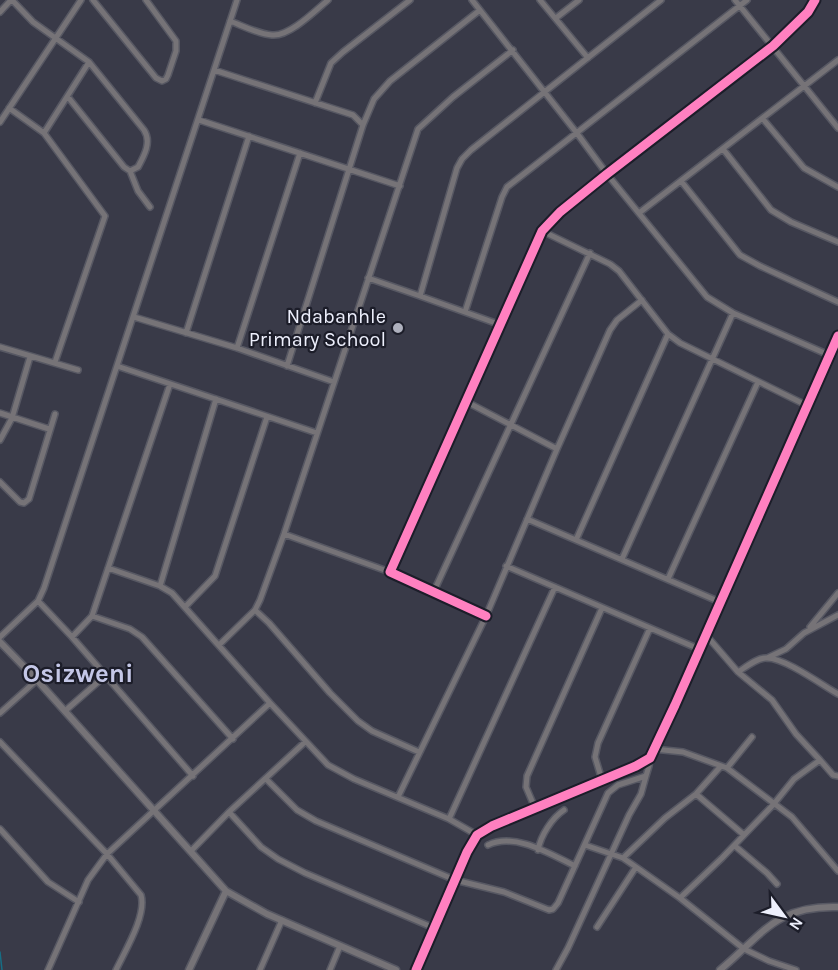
<svg xmlns="http://www.w3.org/2000/svg" width="838" height="970" font-family="Karla,sans-serif">
<rect width="100%" height="100%" fill="#393a48"/>
<g fill="none" stroke-linecap="round" stroke-linejoin="round">
<!-- stream -->
<path stroke="#176e85" stroke-width="1.5" d="M0 952 2 970"/>
<!-- minor casing -->
<g stroke="#575863" stroke-width="8">
<path id="minor" d="M12 0 33 22 89 62 144 130C152 142 144 156 138 167L130 171 124 167 68 97
M93 0 156 78 162 81 166 79 168 75 176 51V41L146 0
M472 0 576 132 607 174 707 297 733 313 829 355
M540 0 588 58
M735 0 838 128
M0 12 11 0
M556 18 579 0
M230 21C243 26 258 34 272 35 289 37 315 11 328 0
M214 70 353 115 363 125
M315 103 331 63 343 52 410 0
M9 108 44 133 105 216 55 362
M763 119 804 168 838 187
M199 120 400 186
M0 122 81 0
M44 133 89 62
M723 149 771 210 791 222 838 242
M130 171 138 191 150 207
M681 181 740 255 760 266 838 302
M639 213 838 60
M542 231 610 264 619 271 668 334 680 343 806 405
M368 278 420 296
M465 312 502 197 507 187 747 0
M134 317 237 348 334 382
M501 325 420 296 457 168 462 159 471 150 661 0
M186 333 249 136
M0 347 78 370
M237 348 300 153
M117 366 317 433
M287 366 363 125 374 99 390 81 480 10
M465 401 557 449
M0 413 49 429
M0 440 12 418 30 357
M0 482 20 502 24 503 29 499 55 414
M527 519 720 602
M284 534 390 572
M576 540 668 334
M622 559 733 313
M506 566 699 649
M108 568 160 586 172 593 270 703 328 765 354 779 449 819 477 835
M668 579 758 382
M160 586 216 399
M434 591 590 253
M38 601 72 637 193 776
M185 607 215 576 267 417
M255 610 269 623 330 693 358 721 372 731 419 752
M92 616 130 629 142 637 233 739
M486 616 390 572 542 231 560 212 607 174 773 46 808 12 815 0
M810 627 838 593
M706 635 738 672 772 700 796 734 820 760
M0 637 38 601 44 588 237 0
M72 637 92 616 170 384
M219 645 255 610 260 600 284 534 418 129 453 97 513 50
M767 658 786 649 804 633 838 615
M738 672C746 667 758 657 767 658 785 658 822 685 838 694
M65 711 106 675
M0 713 37 680
M0 742 107 854 141 895C147 915 125 951 116 970
M654 749 683 752 727 768 792 817 838 871
M727 768 752 737
M266 779 297 810 316 821 455 880 504 892 549 910 553 909 558 903 608 793 618 785 646 776 649 766 650 758
M602 780 595 757 598 743 650 628
M696 794 744 835
M398 797 486 616 557 449 610 330 617 320 642 300
M535 808 526 787 527 776 602 608
M229 812 261 847 278 859 305 873 434 928
M449 819 555 587
M0 829 48 882 79 902
M488 845C515 832 550 854 575 866
M585 845 623 858 636 867 680 898 744 949 769 961 796 970
M735 846 767 873 777 884
M538 850C541 835 552 818 564 810
M191 851 229 812 305 742
M623 858 665 818 696 794 721 766
M680 898 722 858 773 805 794 779 820 760 833 775 838 776
M597 927 636 867
M48 970 88 880 107 854 270 703
M260 970 282 920
M330 970 340 946
M416 970 467 852 477 835 492 826 636 766 650 758 675 705 838 336
M556 970 568 948 629 815 641 794 646 776"/>
</g>
<!-- tertiary casing -->
<g stroke="#575863" stroke-width="9">
<path id="tertiary" d="M0 642 37 680 226 891 267 914 396 970
M189 970 226 891
M720 970C763 934 776 905 838 907"/>
</g>
<!-- minor -->
<use href="#minor" stroke="#767377" stroke-width="5"/>
<!-- tertiary -->
<use href="#tertiary" stroke="#767377" stroke-width="6"/>
<!-- cycleway casing -->
<g stroke="#1c1d29" stroke-width="13">
<path id="cycleway" d="M486 616 390 572 542 231 560 212 607 174 773 46 808 12 815 0
M416 970 467 852 477 835 492 826 636 766 650 758 675 705 838 336"/>
</g>
<!-- cycleway -->
<use href="#cycleway" stroke="#ff80c0" stroke-width="9"/>
</g>
<!-- markers -->
<circle fill="#aeb0bd" stroke="#1c1d29" stroke-width="2" cx="398" cy="328" r="6"/>
<g text-anchor="middle" stroke-width="4.5" stroke-linejoin="round" paint-order="stroke">
<!-- poi labels -->
<g font-size="20" fill="#edeffc" stroke="#1c1d29" text-anchor="end">
<text x="386" y="323">Ndabanhle<tspan x="386" dy="23">Primary School</tspan></text>
</g>
<!-- district labels -->
<g font-size="26" font-weight="bold" fill="#c4c7e7" stroke="#1c1d29">
<text x="78" y="682">Osizweni</text>
</g>
</g>
<!-- north arrow -->
<g transform="translate(784 916) rotate(123)" stroke="#1c1d29" stroke-width="4.5" paint-order="stroke">
<path d="M0-4.5L10 22L0 15L-10 22Z" fill="#edeffc"/>
<text y="-9" font-size="16" font-weight="bold" text-anchor="middle" fill="#edeffc">N</text>
</g>
</svg>
